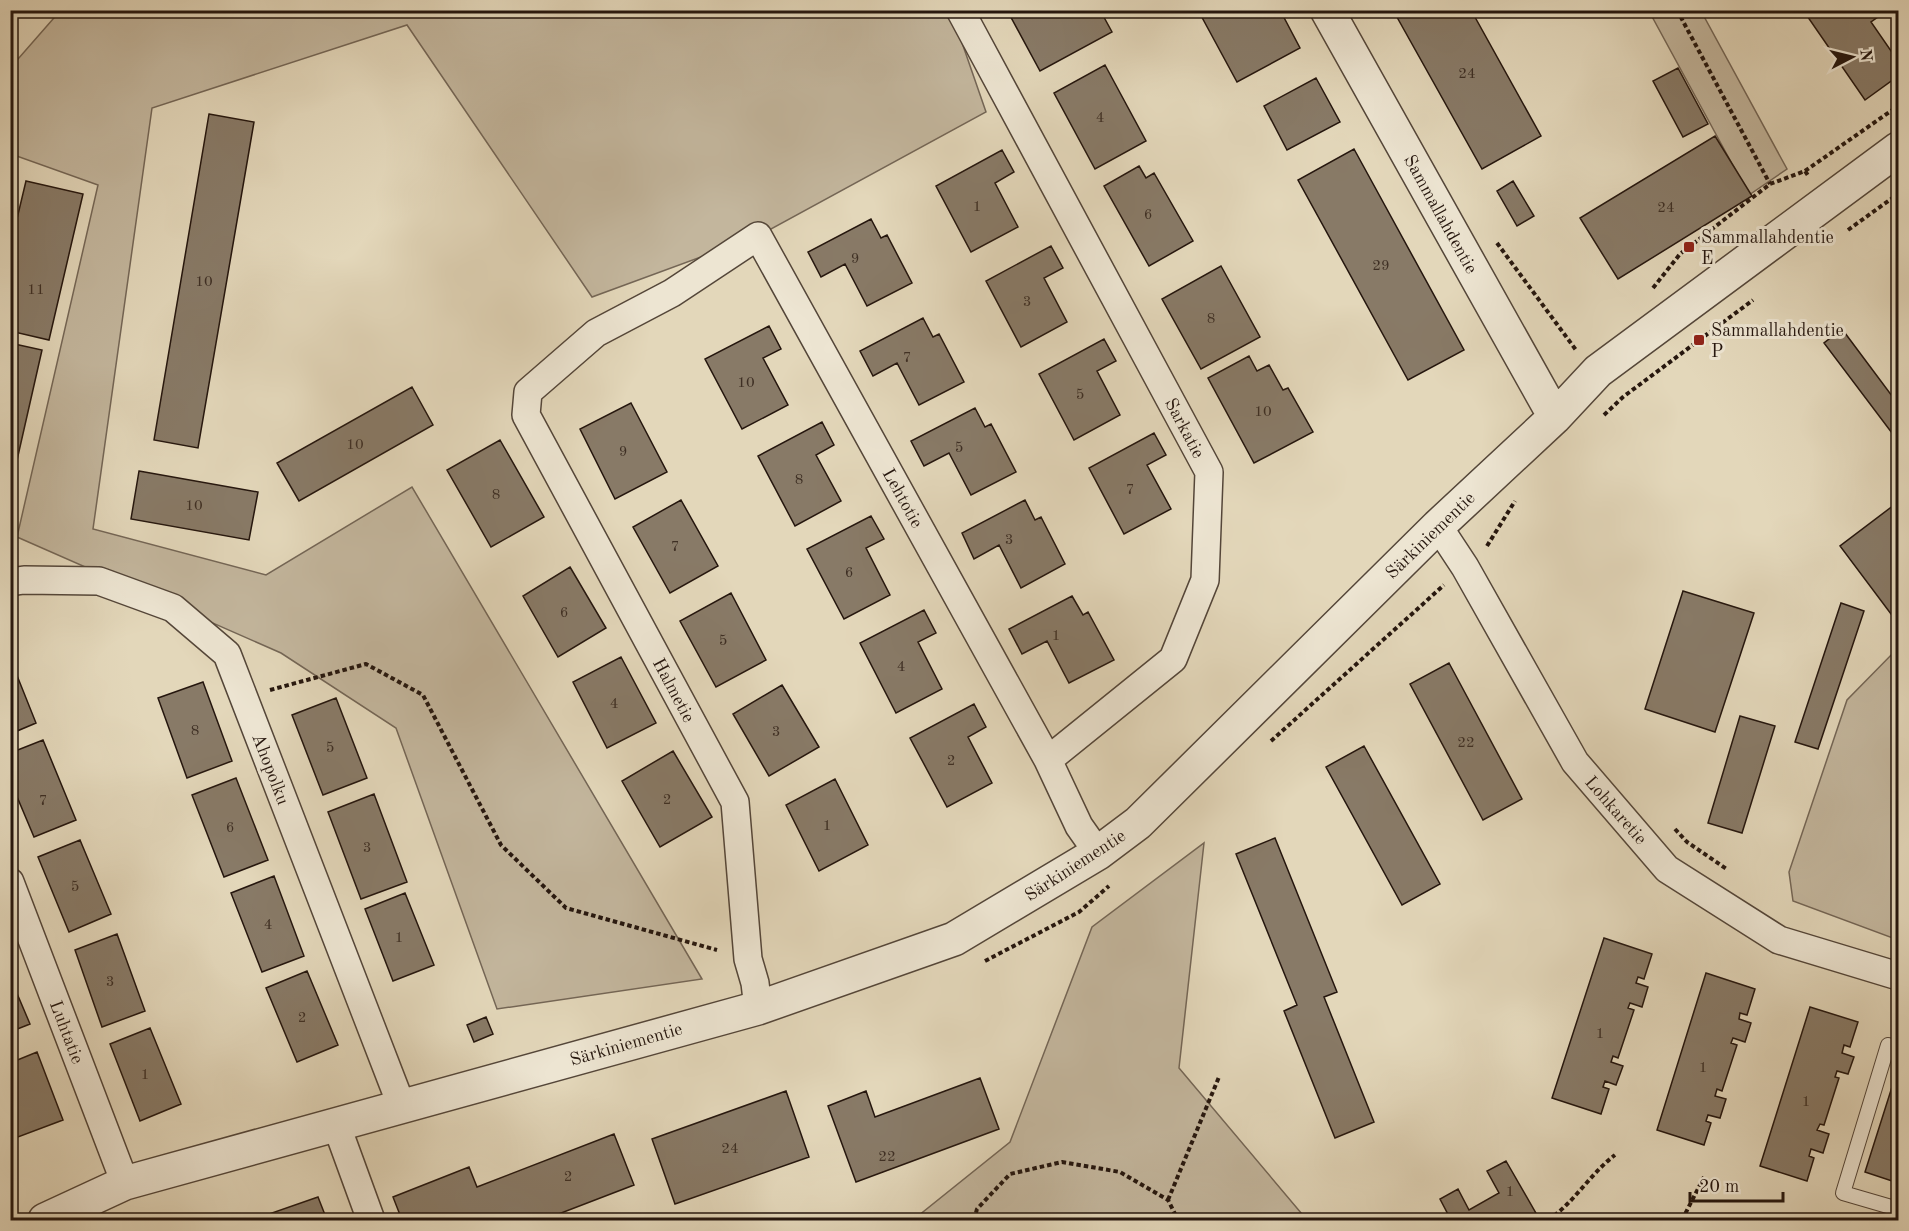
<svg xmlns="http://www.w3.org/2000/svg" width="1909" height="1231" font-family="'Old Standard TT',serif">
<rect width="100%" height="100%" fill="#e3d7ba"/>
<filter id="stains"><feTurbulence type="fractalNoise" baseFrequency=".00333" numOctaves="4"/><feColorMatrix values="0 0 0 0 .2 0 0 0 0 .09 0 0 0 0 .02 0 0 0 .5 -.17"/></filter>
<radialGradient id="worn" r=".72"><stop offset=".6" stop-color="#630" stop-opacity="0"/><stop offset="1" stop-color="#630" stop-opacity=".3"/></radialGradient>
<!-- green -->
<path fill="#c3b69d" stroke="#746656" stroke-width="1.5" d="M60 11H951L986 112 758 236 592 297 407 25 152 108 93 529 266 575 412 487 702 979 497 1009 396 728 281 653 17 537 98 185 11 154V67Z
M1649 11H1701L1787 169 1749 195Z
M1898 648V940L1793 901 1789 872 1847 700Z
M1204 843 1179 1068 1307 1220H913L1010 1142 1092 927Z"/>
<!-- building -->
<path fill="#887a67" stroke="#25160e" stroke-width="1.5" d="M10 10H25L10 24Z
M1007 10H1100L1112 32 1040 71Z
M1198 10H1280L1300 48 1237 82Z
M1393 10H1471L1541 136 1482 169Z
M1803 10H1888L1871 22 1898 61V76L1865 100Z
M1105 65 1146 141 1095 169 1054 93Z
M1678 68 1708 124 1683 137 1653 81Z
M1316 78 1340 122 1287 150 1264 106Z
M209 114 254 122 198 448 154 440Z
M1715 136 1752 196 1618 279 1580 218Z
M1354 149 1464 350 1408 380 1298 180Z
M1002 150 1014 172 995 183 1018 227 971 252 936 186Z
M1139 166 1146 178 1154 173 1193 241 1149 266 1104 186Z
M26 181 83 194 49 340 10 331V248Z
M1513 181 1534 216 1517 226 1497 191Z
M871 219 881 238 887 235 912 283 867 306 845 264 821 277 808 252Z
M1051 246 1063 268 1044 278 1067 322 1021 347 986 281Z
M1221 266 1260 337 1201 369 1162 299Z
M923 318 933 337 939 334 964 382 919 405 897 363 873 376 860 351Z
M769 326 781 349 763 358 788 405 742 429 705 359Z
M1842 329 1898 404V441L1824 343Z
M1104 339 1116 361 1097 371 1120 415 1074 440 1039 374Z
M10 343 42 350 10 491Z
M1249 356 1257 371 1269 365 1283 390 1288 388 1313 432 1254 463 1208 378Z
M412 387 433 425 299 501 277 463Z
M631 403 667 472 615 499 580 429Z
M975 408 985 427 991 424 1016 472 971 495 949 453 924 466 911 441Z
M822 422 834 445 816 455 841 501 795 526 758 456Z
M1154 433 1166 455 1147 465 1171 509 1124 534 1089 468Z
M500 440 544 517 491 547 447 470Z
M139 471 258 492 249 540 131 519Z
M681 500 718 566 670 593 633 527Z
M1025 500 1035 520 1041 517 1065 564 1021 588 999 545 974 559 962 533Z
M1898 502V609L1891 614 1840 546Z
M871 516 884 539 866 548 890 595 844 619 807 549Z
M570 567 606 628 558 657 523 596Z
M1683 591 1754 613 1715 732 1645 709Z
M731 593 766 660 716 687 680 621Z
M1072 596 1083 615 1088 612 1114 660 1069 683 1047 641 1022 654 1009 629Z
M1841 603 1864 611 1818 749 1795 742Z
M924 610 936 633 918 642 942 689 896 713 860 643Z
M621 657 656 723 607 748 573 682Z
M10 658 36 723 10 734Z
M1449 663 1522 799 1483 820 1410 684Z
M203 682 232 761 187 778 158 698Z
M782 685 819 747 769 776 733 714Z
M336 698 367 778 323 795 292 715Z
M974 704 986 727 968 737 992 783 947 807 910 738Z
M1740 716 1775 726 1742 833 1708 823Z
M43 740 76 820 34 837 10 780V753Z
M1364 746 1440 884 1402 905 1326 767Z
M673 751 712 817 660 847 622 781Z
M236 778 268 860 224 877 192 795Z
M835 779 868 845 819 871 786 805Z
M374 794 407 882 361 899 328 812Z
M1275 838 1337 992 1324 997 1374 1122 1335 1138 1284 1011 1297 1005 1236 854Z
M80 840 111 914 69 932 38 857Z
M274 876 304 956 262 972 231 893Z
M405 893 434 965 393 981 365 909Z
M117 934 145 1011 102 1027 75 950Z
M1604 938 1652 954 1644 979 1638 977 1636 983 1648 987 1642 1007 1630 1003 1628 1008 1634 1010 1618 1058 1613 1056 1611 1062 1623 1066 1616 1085 1605 1081 1603 1087 1609 1089 1601 1114 1552 1098Z
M307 971 338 1045 297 1062 266 988Z
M1706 973 1755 989 1747 1015 1740 1013 1739 1019 1751 1023 1745 1042 1733 1038 1731 1043 1737 1045 1722 1091 1717 1089 1715 1096 1726 1099 1720 1118 1708 1115 1706 1121 1711 1123 1704 1145 1657 1130Z
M10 977 30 1024 10 1032Z
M1810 1007 1858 1022 1850 1047 1844 1045 1842 1053 1854 1057 1848 1074 1837 1071 1835 1077 1839 1078 1824 1125 1820 1124 1817 1130 1829 1134 1823 1153 1811 1149 1809 1156 1814 1158 1807 1181 1760 1166Z
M486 1017 493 1034 474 1042 467 1025Z
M150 1028 181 1104 140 1121 110 1044Z
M37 1052 63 1120 10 1140V1113L14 1112 10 1102V1063Z
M1898 1068V1183L1865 1172Z
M980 1078 999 1129 856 1182 828 1106 866 1091 875 1117Z
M786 1091 809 1157 675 1204 652 1139Z
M614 1134 634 1185 543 1220H402L393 1197 469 1167 477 1187Z
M1506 1161 1537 1215 1527 1220H1451L1440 1199 1458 1189 1469 1210 1499 1193 1487 1171Z
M318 1197 327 1220H252Z"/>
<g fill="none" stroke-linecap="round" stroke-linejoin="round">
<!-- service casing -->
<g stroke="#544639" stroke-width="16">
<path id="service" d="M1888 1045 1843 1193 1898 1209"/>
</g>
<!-- minor casing -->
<g stroke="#544639" stroke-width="30">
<path id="minor" d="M960 10 1209 472 1205 580 1173 659 1048 760 1079 826 1098 853
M1438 526 1465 567 1575 762 1667 869 1779 940 1898 976
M10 582 24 580 99 581 173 608 227 654 402 1107
M10 882 125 1183
M758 1008 755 983 748 959 735 802 526 415 528 392 596 333 672 293 758 236 1048 760
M336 1124 371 1220"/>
</g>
<!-- tertiary casing -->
<g stroke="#544639" stroke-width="36">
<path id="tertiary" d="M1327 10 1555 417
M45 1220 125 1183 758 1008 954 939 1098 853 1138 823 1438 526 1555 417 1598 371 1898 149"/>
</g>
<!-- path -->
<path stroke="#25160e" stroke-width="4" stroke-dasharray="4.5 3" stroke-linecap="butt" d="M1677 10 1770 184
M1805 171 1898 106
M1848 230 1898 194
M1497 243 1576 350
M1653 288 1680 254 1770 184 1805 171 1809 177
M1604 415 1623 397 1753 300
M1487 546 1515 501
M270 690 366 664 423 695 501 845 566 908 717 950
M1271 741 1444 585
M1675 829 1687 842 1728 870
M985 961 1079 912 1109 886
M1168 1200 1219 1077
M974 1220 977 1209 1010 1174 1062 1162 1120 1172 1168 1200 1178 1220
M1548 1220C1574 1203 1590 1174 1615 1155
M1682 1220 1704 1177"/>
<!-- service -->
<use href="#service" stroke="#ede5d2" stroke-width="14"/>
<!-- minor -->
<use href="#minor" stroke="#ede5d2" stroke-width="27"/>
<!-- tertiary -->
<use href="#tertiary" stroke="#ede5d2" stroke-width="33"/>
</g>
<!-- markers -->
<g fill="#8f2418" stroke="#ede5d2" stroke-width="2">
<rect x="1683" y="241" width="12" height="12" rx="3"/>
<rect x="1693" y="334" width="12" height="12" rx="3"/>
</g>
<g text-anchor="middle" stroke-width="6" stroke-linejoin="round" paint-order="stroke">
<!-- number labels -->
<g font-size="15" fill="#3e2f24">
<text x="1467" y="78">24</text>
<text x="1100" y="122">4</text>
<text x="977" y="211">1</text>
<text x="1666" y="212">24</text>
<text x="1148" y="219">6</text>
<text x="855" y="263">9</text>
<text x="1381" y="270">29</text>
<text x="204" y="286">10</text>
<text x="36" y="294">11</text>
<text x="1027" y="306">3</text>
<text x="1211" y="323">8</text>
<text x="907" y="362">7</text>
<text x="746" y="387">10</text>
<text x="1080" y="399">5</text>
<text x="1263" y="416">10</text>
<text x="355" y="449">10</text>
<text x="959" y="452">5</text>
<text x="623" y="456">9</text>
<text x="799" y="484">8</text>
<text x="1130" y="494">7</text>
<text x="496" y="499">8</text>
<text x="194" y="510">10</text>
<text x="1009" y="544">3</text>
<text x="675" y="551">7</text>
<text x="849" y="577">6</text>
<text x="564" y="617">6</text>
<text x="1056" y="640">1</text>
<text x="723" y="645">5</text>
<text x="901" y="671">4</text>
<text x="614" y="708">4</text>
<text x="195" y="735">8</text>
<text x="776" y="736">3</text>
<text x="1466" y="747">22</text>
<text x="330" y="752">5</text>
<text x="951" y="765">2</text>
<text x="667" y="804">2</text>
<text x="43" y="805">7</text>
<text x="827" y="830">1</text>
<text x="230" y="832">6</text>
<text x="367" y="852">3</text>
<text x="75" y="891">5</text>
<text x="268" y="929">4</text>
<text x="399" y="942">1</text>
<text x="110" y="986">3</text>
<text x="302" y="1022">2</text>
<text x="1600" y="1038">1</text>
<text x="1703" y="1072">1</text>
<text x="145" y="1079">1</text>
<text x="1806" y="1106">1</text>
<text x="730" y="1153">24</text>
<text x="887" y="1161">22</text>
<text x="568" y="1181">2</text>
<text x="1510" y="1196">1</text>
</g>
<!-- street labels -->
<g font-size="18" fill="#25160e" stroke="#ede5d2">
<text transform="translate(1441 214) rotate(61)" y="6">Sammallahdentie</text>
<text transform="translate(1185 428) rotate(62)" y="6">Sarkatie</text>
<text transform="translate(903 498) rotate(61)" y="6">Lehtotie</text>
<text transform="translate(1430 535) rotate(-44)" y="6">Särkiniementie</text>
<text transform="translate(674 690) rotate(62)" y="6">Halmetie</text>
<text transform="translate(271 769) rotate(69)" y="6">Ahopolku</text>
<text transform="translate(1616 810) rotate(49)" y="6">Lohkaretie</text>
<text transform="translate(1075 865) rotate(-33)" y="6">Särkiniementie</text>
<text transform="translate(67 1032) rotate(69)" y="6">Luhtatie</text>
<text transform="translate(626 1044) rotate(-16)" y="6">Särkiniementie</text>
</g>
<!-- poi labels -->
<g font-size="18" fill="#25160e" stroke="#ede5d2" text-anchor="start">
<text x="1701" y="243">Sammallahdentie<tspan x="1701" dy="21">E</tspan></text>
<text x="1711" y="336">Sammallahdentie<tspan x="1711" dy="21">P</tspan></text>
</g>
</g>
<!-- margin -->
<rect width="1909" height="1231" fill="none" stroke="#e3d7ba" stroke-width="36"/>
<rect x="12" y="12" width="1885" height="1207" fill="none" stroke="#25160e" stroke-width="3"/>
<rect x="18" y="18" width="1873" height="1195" fill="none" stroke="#25160e" stroke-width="1.5"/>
<!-- north arrow -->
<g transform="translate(1852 57) rotate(83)" stroke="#ede5d2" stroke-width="4.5" paint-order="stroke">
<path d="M0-4.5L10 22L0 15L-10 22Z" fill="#25160e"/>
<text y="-9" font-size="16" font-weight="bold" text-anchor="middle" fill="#25160e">N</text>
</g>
<!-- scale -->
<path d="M1690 1192v9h93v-9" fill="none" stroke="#25160e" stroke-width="3"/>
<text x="1699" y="1192" font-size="18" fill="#25160e" stroke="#ede5d2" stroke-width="4.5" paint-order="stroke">20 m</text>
<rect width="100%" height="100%" filter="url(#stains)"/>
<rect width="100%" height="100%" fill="url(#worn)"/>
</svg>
